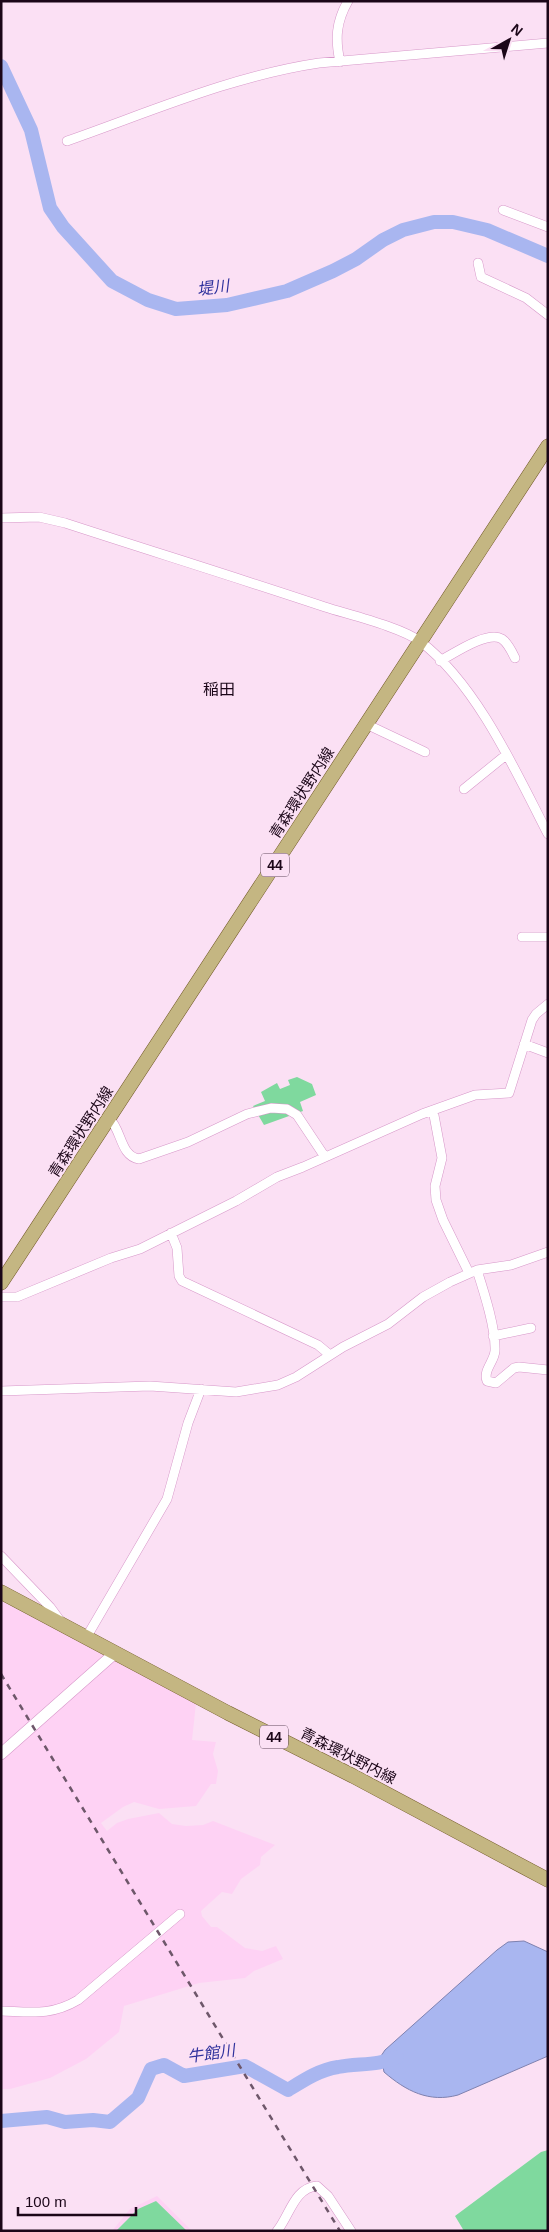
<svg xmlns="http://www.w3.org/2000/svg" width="549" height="2232" font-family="Helvetica,'Noto Sans JP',sans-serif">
<rect width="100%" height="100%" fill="#fbe0f4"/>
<!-- built -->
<path fill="#fed2f4" d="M1 1601 196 1703 192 1740 216 1742 213 1754 218 1771 216 1784H211L196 1806 159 1809 134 1802 123 1807 101 1823 107 1831 117 1823 128 1819 159 1813 172 1824 186 1826 203 1825 213 1821 275 1845 261 1857 260 1865 241 1879 232 1894 222 1892 201 1911 202 1916 211 1927H217L245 1948 262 1951 276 1946 283 1959 254 1971 245 1978 199 1983 124 2006 119 2032 86 2059 50 2078 10 2089H1Z
M157 2196 192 2231H112L130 2209Z"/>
<!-- green -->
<path fill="#7fd99e" d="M297 1077 312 1084 316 1095 300 1102 303 1111 264 1125 253 1106 265 1101 261 1092 277 1083 280 1089 290 1085 288 1080Z
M548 2150V2231H464L455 2216 541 2152Z
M156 2201 187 2231H116L138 2209Z"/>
<!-- water -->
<path fill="#a9b6f0" stroke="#7e81af" d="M524 1941 548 1952V2056L458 2095C429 2103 406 2091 384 2072L381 2056 385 2050 497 1950 508 1942Z"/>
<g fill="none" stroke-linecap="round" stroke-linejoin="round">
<!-- river -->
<path stroke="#a9b6f0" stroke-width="14" d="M1 66 31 130 50 208 63 227 112 281 148 300 176 309 227 305 287 291 333 271 356 259 383 240 403 230 434 222H453L487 230 548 256
M1 2121 47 2117 65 2122 93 2120 110 2122 138 2098 151 2069 164 2065 184 2076 245 2066 288 2090C304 2080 319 2070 338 2067 358 2063 378 2066 397 2057"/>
<!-- minor casing -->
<g stroke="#d797c9" stroke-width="10">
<path id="minor" d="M340 62C335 39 336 22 348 1
M67 141C150 112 232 76 319 63L548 43
M503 210 548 227
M478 263 481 277 526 298 548 315
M1 518 39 517 65 523C151 551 238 578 325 607 350 615 401 627 421 642 477 685 516 772 548 834
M440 661C453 654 488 630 502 639 508 643 512 652 515 658
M366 724 425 752
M464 789 506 755
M522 937H548
M524 1044 548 1053
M433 1110 442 1158 435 1186 436 1200 443 1220 469 1273
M109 1118C122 1130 120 1156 139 1159L188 1142 247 1114 271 1108 287 1109 297 1115 325 1157
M171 1233 177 1248 179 1276 182 1281 318 1345 330 1355
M477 1270C484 1292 496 1329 495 1351 494 1362 483 1370 487 1381L496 1383 514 1368 519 1367 548 1370
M1 1297H17L111 1258 140 1249 236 1201 277 1177 303 1167 422 1114 475 1095 509 1093 532 1020 536 1014 548 1004
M493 1336 531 1328
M1 1391 150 1386 236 1392 278 1385 296 1377 343 1347 388 1324 423 1297 450 1282 477 1270 511 1265 548 1252
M1 1556 50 1607 61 1622
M86 1638 167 1499 188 1423 201 1389
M1 2011C31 2012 51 2016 78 2000L180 1914
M277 2231C290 2215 294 2188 317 2186L328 2196 351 2231"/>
</g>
<!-- tertiary casing -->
<g stroke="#d797c9" stroke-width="12">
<path id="tertiary" d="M1 1754 115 1653"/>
</g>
<!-- primary casing -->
<g stroke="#705926" stroke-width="15">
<path id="primary" d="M1 1283 548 446
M1 1592 228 1713 353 1776 548 1880"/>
</g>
<!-- minor -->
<use href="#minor" stroke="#fff" stroke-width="9"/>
<!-- tertiary -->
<use href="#tertiary" stroke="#fff" stroke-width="11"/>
<!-- primary -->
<use href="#primary" stroke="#c4b682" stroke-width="14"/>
<!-- rail -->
<path stroke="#6e576a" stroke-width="2.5" stroke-dasharray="6 6" stroke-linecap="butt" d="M1 1674 340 2231"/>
</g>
<g text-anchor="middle" stroke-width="4" stroke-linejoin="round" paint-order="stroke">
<!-- shield labels -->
<g fill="#fbe0f4" stroke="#5e475a" stroke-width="1">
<rect x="261" y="853.5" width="28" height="23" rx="4"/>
<rect x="260" y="1725.5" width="28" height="23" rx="4"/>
</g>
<g font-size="14" font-weight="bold" fill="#1b0618">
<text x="275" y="870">44</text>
<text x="274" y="1742">44</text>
</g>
<!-- street labels -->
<g font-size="15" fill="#1b0618" stroke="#fbe0f4">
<text transform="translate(302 793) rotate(-57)" y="5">青森環状野内線</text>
<text transform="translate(81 1132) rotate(-57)" y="5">青森環状野内線</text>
<text transform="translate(348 1756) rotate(27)" y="5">青森環状野内線</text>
</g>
<!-- water labels -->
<g font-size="16" font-style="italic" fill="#30329d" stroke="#fbe0f4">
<text transform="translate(213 287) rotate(-7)" y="6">堤川</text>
<text transform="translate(211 2053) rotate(-8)" y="6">牛館川</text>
</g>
<!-- neighbourhood labels -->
<g font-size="16" fill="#1b0618" stroke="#fbe0f4">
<text x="219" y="695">稲田</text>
</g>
</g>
<!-- border -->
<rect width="549" height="2232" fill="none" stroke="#1b0618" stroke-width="5"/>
<!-- north arrow -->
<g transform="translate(509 40) rotate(39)" stroke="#fbe0f4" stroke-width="4" paint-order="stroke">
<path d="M0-4L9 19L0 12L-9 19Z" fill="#1b0618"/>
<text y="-8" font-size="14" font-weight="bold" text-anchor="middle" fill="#1b0618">N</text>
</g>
<!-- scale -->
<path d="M18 2207v8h118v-8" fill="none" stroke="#1b0618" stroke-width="2.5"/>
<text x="25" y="2207" font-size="15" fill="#1b0618" stroke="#fbe0f4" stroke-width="4" paint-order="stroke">100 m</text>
</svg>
